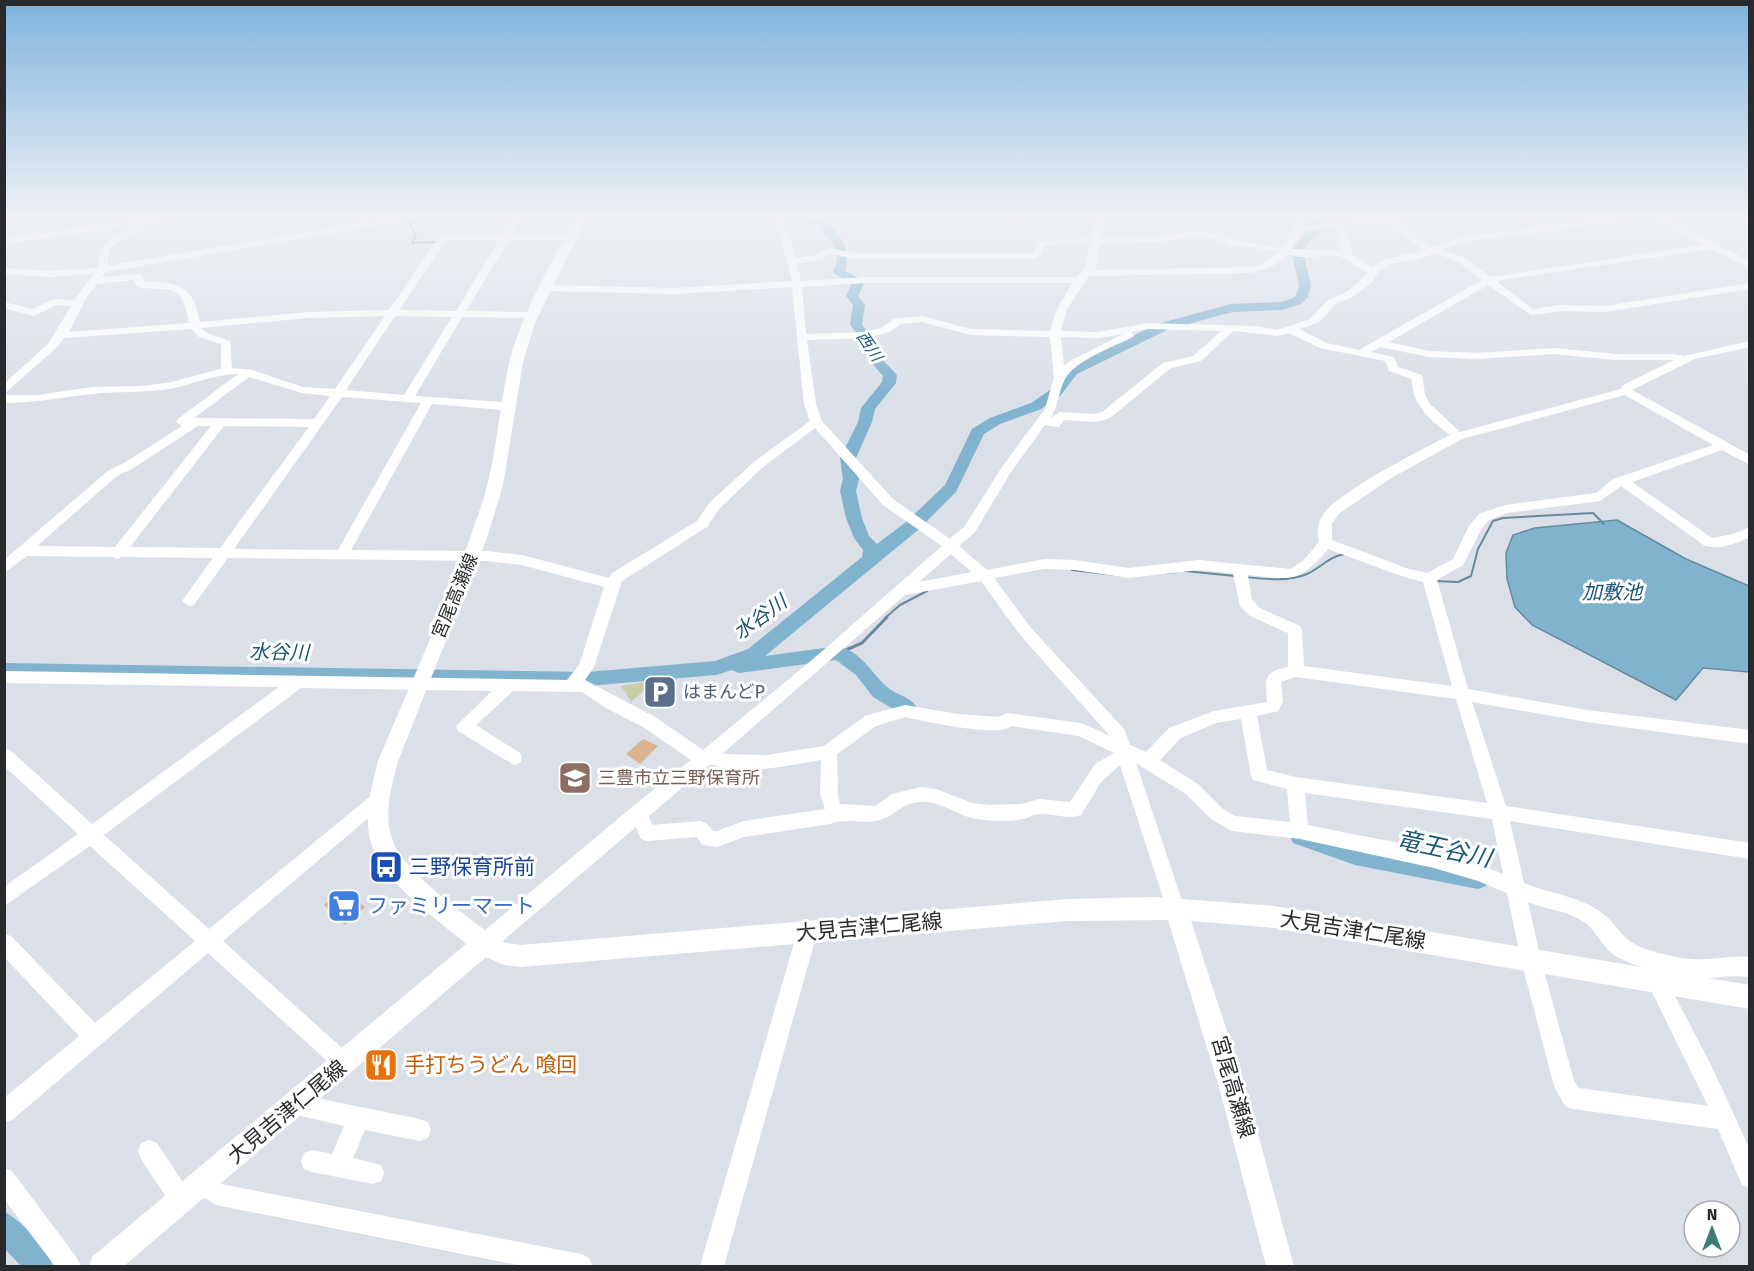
<svg xmlns="http://www.w3.org/2000/svg" width="1754" height="1271" font-family="'Fira Sans','Noto Sans JP',sans-serif">
<rect width="100%" height="100%" fill="#dbe0e8"/>
<!-- green -->
<path fill="#c8cea9" d="M656 680 631 702 621 686Z"/>
<!-- water -->
<path fill="#81b3cf" stroke="#668a9e" stroke-width="1.5" d="M1617 520 1686 559 1749 586V672L1703 668 1676 700 1532 625 1515 607 1507 579 1506 553 1513 535 1535 528Z"/>
<g fill="none" stroke-linecap="round" stroke-linejoin="round">
<!-- stream-far1 -->
<path stroke="#668a9e" stroke-width="2" d="M408 220 416 235 412 243 437 242
M1072 570 1124 576 1176 572
M1185 571 1235 576
M1245 577C1265 579 1288 582 1307 574 1321 568 1329 556 1345 554
M1434 581 1458 582 1471 576 1478 549 1493 521 1503 518 1593 513 1604 524
M885 618 900 605 927 591"/>
<!-- stream -->
<path stroke="#668a9e" stroke-width="3" d="M839 653 862 643 887 617"/>
<!-- river -->
<path fill="#81b3cf" fill-rule="evenodd" d="M802 215C830 215 854 244 845 271L865 281 858 296 865 305 862 325 879 344 881 358 897 375 896 383 875 409 872 422 856 458 859 479 856 491 862 518 869 536 877 544 906 522 945 485 972 429 990 418 1031 403 1050 390 1067 368 1157 324 1231 304 1281 302 1293 298 1296 296 1299 285 1291 251 1307 231 1308 215H1318L1319 231 1303 251 1311 285 1308 297 1301 304 1282 310 1232 312 1167 330 1077 374 1060 396 1041 409 1000 424 984 434 956 492 918 530 765 656 839 646C862 653 870 671 886 686 895 695 911 696 917 708L914 713 907 716 900 713 873 697 856 675 836 660 739 673 732 670 716 675 587 686 4 677V663L587 672 715 661 748 649 862 557 863 550 854 538 846 518 840 491 843 479 840 458 858 422 861 408 882 382 883 376 868 359 866 345 850 325 853 305 846 296 852 283 833 273C834 268 837 264 837 259 838 236 814 228 802 215Z
M1301 827 1355 845 1478 869 1486 872 1489 879 1486 886 1478 889 1355 865 1293 843 1290 836 1293 829Z
M4 1212C21 1219 48 1250 53 1266H21L4 1248Z"/>
</g>
<!-- building -->
<path fill="#d9b48f" d="M643 739 658 746 640 764 626 754Z
M342 889 365 907 345 925 324 905Z"/>
<g fill="none" stroke-linecap="round" stroke-linejoin="round">
<!-- minor -->
<path fill="#fff" fill-rule="evenodd" d="M146 215H156L147 225 110 248 107 266 407 215H427L422 218 105 272 102 277 137 274 141 275 145 282C179 282 193 285 200 322L308 312 389 310 440 235 503 234 515 215H524L512 234 573 235V239L570 240H509L466 311 532 312 537 315 532 318 462 317 415 396 502 402 508 406 502 410 432 404 351 550 487 551 522 555 609 578 612 573 697 521 709 503 755 461 810 421 804 404 792 287 674 294 545 291 540 288 545 285 674 288 792 281 780 235 769 215H778L790 235 796 258 816 255 829 248 854 253H1031L1034 251 1038 241 1091 238 1096 215H1105L1101 238 1158 236 1193 231 1221 233 1232 240 1282 248 1293 230 1297 215H1306L1304 226 1401 215H1427L1423 218 1396 221 1432 247 1462 236 1636 215H1661L1750 261V268L1711 249 1502 280 1497 282 1533 309 1561 305 1605 306 1750 283V289L1605 312 1561 311 1531 315 1488 285 1389 342 1429 351 1478 353 1554 348 1616 354H1674L1684 356 1750 341V347L1695 359 1632 390 1750 455V465L1722 450 1632 482 1712 538 1733 534 1750 527V537C1738 543 1718 550 1705 546L1621 486 1600 501 1507 513 1489 520 1482 528 1463 565 1437 580 1468 689 1587 710 1750 730V744L1587 722 1472 702 1506 806 1750 843V859L1510 821 1524 883C1548 893 1573 895 1596 909 1619 922 1618 941 1649 950 1662 954 1677 958 1690 959 1709 961 1729 955 1750 957V977C1729 974 1708 980 1690 978 1667 976 1640 968 1619 958 1604 951 1597 931 1584 922 1566 910 1547 910 1528 902L1541 960 1574 1081 1579 1088 1708 1106 1647 982 1650 975 1657 972 1664 975 1713 1069 1750 1150V1188L1742 1185 1718 1129 1573 1109 1565 1106 1554 1086 1521 960 1507 893 1478 881 1434 868 1300 839 1232 831 1211 819 1186 794 1136 763 1185 910 1183 916 1176 919 1169 916 1167 910 1120 765 1101 782 1081 815C1068 820 1054 813 1040 814 1034 814 1029 818 1023 819 1008 823 988 821 972 818 955 814 939 800 920 802 901 803 896 816 879 820 862 825 849 817 830 824L744 837 717 847 702 845 697 837 647 841 641 839 636 827 491 951 484 953 477 951 474 944 477 937 632 807 691 760 643 727 606 708 582 692 513 691 476 725 520 753 522 758 520 763 514 765 458 731 456 726 492 691 301 688 104 835 209 929 373 794 379 792 385 794 388 799 385 804 223 941 351 1056 354 1063 351 1070 344 1073 337 1070 208 953 12 1120 4 1123V1098L79 1036 4 957V934L11 936 95 1023 195 941 90 846 4 906V887L78 834 4 766V748L10 750 92 824 279 687 4 683V671L567 680 579 665 604 587 522 565 487 561 228 558 194 605 189 606 182 601 213 558 122 557 117 559 112 557 27 556 4 573V560L109 470 124 463 182 426 176 422 178 419 238 374C215 374 193 384 170 389 144 393 118 391 92 394 61 397 36 403 4 403V395H37L93 387 142 386 171 382 221 369V344L199 337 191 329 64 338 57 347 4 394V384L49 343 71 306 56 305 34 316 4 308V302L33 309 54 299 74 300 94 274 51 277 4 274V268L51 271 97 268C100 229 125 239 146 215ZM1652 218 1703 245 1491 277 1463 257 1443 250 1464 242ZM1385 222 1424 250 1383 260 1372 267 1352 254 1344 227ZM1335 228 1341 250 1291 249 1302 231ZM1193 237 1218 239 1229 246 1250 247 1278 252 1260 265 1249 267 1095 270 1100 243 1158 242ZM446 240H499L456 311 399 310ZM1090 244 1086 267 1076 277H866L801 281 797 264 822 259 830 254 854 259H1033L1042 254 1045 245ZM1434 253 1457 261 1482 280 1359 350 1327 343 1299 329 1318 323 1336 304 1356 295 1372 282 1379 271 1389 264 1416 260ZM1287 254 1300 257 1340 256 1368 273 1348 291 1328 300 1310 319 1277 330 1256 326 1148 323 1098 332 1061 331 1067 309 1089 276 1251 273 1273 266ZM134 280 137 287C171 293 181 279 189 323L69 332 86 298 97 284ZM866 283H1072L1057 309 1050 331 971 329 922 316 894 319 881 328 867 332 806 334 802 287ZM385 316 335 389 303 387 252 370 232 368 230 341 207 333 201 328 308 318ZM395 316 452 317 404 395 346 390ZM922 322 971 335 1050 337 1054 377 1045 409 1002 467 965 526 950 539 893 499 822 421 816 404 807 340 868 338 889 332 901 324ZM1148 329 1221 331 1193 356 1163 363 1102 412 1095 414 1060 412 1050 418C1059 406 1058 392 1065 379 1074 361 1115 346 1133 337L1134 335 1131 332ZM1233 331 1278 336 1289 333 1320 348 1385 361 1389 371 1412 379C1411 404 1431 421 1450 435 1421 450 1339 491 1323 515 1317 523 1317 533 1319 542L1303 561 1290 569 1199 560 1128 568 1075 560 1044 559 987 570 959 546 975 532 1011 472 1045 425 1059 427 1064 420 1096 422 1110 418 1171 368 1201 361ZM1123 334 1070 361 1064 366 1061 337 1098 338ZM1380 347 1429 357 1478 359 1554 354 1616 360H1674L1623 385 1621 389 1460 432 1429 403 1425 395 1422 375 1398 367 1394 357 1371 352ZM249 377 302 393 330 396 314 419 194 418ZM1625 395 1713 445 1613 479 1596 493 1505 505 1479 514 1469 526 1453 559 1427 573 1409 569 1332 540V523L1340 513 1393 477 1462 439ZM342 397 421 403 338 550 234 549ZM198 426H211L115 547 37 546 117 476 132 469ZM224 426 309 427 220 548 130 547ZM815 428 883 505 942 546 819 654 703 750 655 717 585 680 594 667 622 581 707 527 719 509 763 467ZM1328 549 1401 576 1423 582 1452 686 1304 666 1302 630 1300 626 1260 608 1252 600 1248 575C1291 579 1298 585 1328 549ZM951 554 972 572 919 582ZM1044 569 1075 570 1128 578 1199 570 1233 573 1240 606 1250 616 1288 633V667C1262 672 1266 679 1267 702L1214 711 1169 728 1146 752 1130 745 1124 729 1031 628 994 578ZM981 581 1021 636 1110 736 1081 723 1007 713 999 717 958 714 905 705 865 716 824 746 767 755 722 754 905 595ZM1296 677 1456 699 1487 803 1295 777 1267 770 1257 716 1278 711 1283 701 1281 682ZM905 717C924 721 998 738 1011 726L1079 736 1114 753 1095 764 1070 802 1039 799 1021 804 989 805 972 803 936 789 921 787 892 794 875 806 840 804 838 795 837 754 876 726ZM1241 719 1251 775 1253 780 1287 789 1290 822 1235 816 1223 809 1198 784 1160 760 1181 738 1216 723ZM821 760 820 795 825 809 744 821 717 831H713L707 824 701 821 652 825 649 816 710 764C745 776 785 766 821 760ZM1305 793 1492 819 1503 874C1442 848 1373 839 1308 825Z
M319 215H349L368 219 363 222 324 218Z
M807 924 814 927 817 933 724 1266H700L797 933 800 927Z
M296 1094 420 1119 428 1122 431 1130 428 1138 420 1141 365 1130 353 1158 381 1165 384 1173 381 1181 373 1184 312 1172 304 1169 301 1161 304 1153 312 1150 332 1154 344 1126 288 1113 285 1105 288 1097Z
M149 1140 157 1143 190 1193 193 1201 190 1209 182 1212 174 1209 141 1159 138 1151 141 1143Z
M4 1168 12 1171 77 1258 81 1266H55L4 1199Z
M203 1173 221 1184 581 1254 589 1258 593 1266H523L216 1205 195 1192 192 1184 195 1176Z"/>
<!-- major -->
<path fill="#fff" fill-rule="evenodd" d="M171 215H198L193 218 4 244V238Z
M578 215H588L535 323 523 362 503 485 488 535 398 761C392 785 383 815 392 839 403 872 465 914 492 936L506 943 521 945 1068 899 1154 897 1274 906 1750 985V1009L1274 928 1191 921 1245 1087 1294 1266H1266L1219 1087 1168 920 1068 921 521 967 504 965 486 957 124 1266H89L93 1256 466 944C435 917 380 881 370 839 364 813 372 786 378 761 415 673 456 585 485 494 497 452 499 407 509 364 519 319 554 255 578 215Z"/>
</g>
<!-- sky -->
<linearGradient id="sky" x2="0" y2="1"><stop stop-color="#7fb4de"/><stop offset="0.55" stop-color="#eff1f5"/><stop offset="1" stop-color="#eff1f5" stop-opacity="0"/></linearGradient>
<rect width="1754" height="393" fill="url(#sky)"/>
<!-- icons -->
<defs>
<g id="parking-square" transform="scale(1.725)"><rect x="-9" y="-9" width="18" height="18" rx="4" fill="#5c6f8a" stroke="#fff"/><path d="M-3.5-5.5H1a3.5 3.5 0 0 1 0 7H-1V5.5H-3.5ZM-1-3.4V-.6H.8a1.4 1.4 0 0 0 0-2.8Z" fill="#fff"/></g>
<g id="school-square" transform="scale(1.725)"><rect x="-9" y="-9" width="18" height="18" rx="4" fill="#8d6e63" stroke="#fff"/><path d="M0-5L7-2L0 1L-7-2ZM-4 1L0 2.5L4 1V4Q0 6-4 4Z" fill="#fff"/></g>
<g id="bus-square" transform="scale(1.725)"><rect x="-9" y="-9" width="18" height="18" rx="4" fill="#1a4fb4" stroke="#fff"/><path d="M-5-6H5V4H4V6H2V4H-2V6H-4V4H-5ZM-3.5-4V0h7V-4ZM-3.5 1.2v1.5H-2V1.2ZM2 1.2v1.5H3.5V1.2Z" fill="#fff"/></g>
<g id="supermarket-square" transform="scale(1.725)"><rect x="-9" y="-9" width="18" height="18" rx="4" fill="#3f7fe0" stroke="#fff"/><path d="M-6-5.5h2.5l.6 2H6L4.5 2H-2.5L-4.4-4H-6ZM-1.5 3.2a1.3 1.3 0 1 0 .1 0ZM3 3.2a1.3 1.3 0 1 0 .1 0Z" fill="#fff"/></g>
<g id="restaurant-square" transform="scale(1.725)"><rect x="-9" y="-9" width="18" height="18" rx="4" fill="#e8710a" stroke="#fff"/><path d="M-5-6h1v4h1v-4h1v4h1v-4h1v5L-1.5 .5V6h-2V.5L-5-1ZM5-6V6H3V1.5H1.5Q1.5-4 5-6Z" fill="#fff"/></g>
</defs>
<g fill-rule="evenodd">
<use href="#parking-square" x="660" y="692"/>
<use href="#school-square" x="575" y="778"/>
<use href="#bus-square" x="386" y="867"/>
<use href="#supermarket-square" x="344" y="906"/>
<use href="#restaurant-square" x="381" y="1065"/>
</g>
<g text-anchor="middle" stroke-width="6" stroke-linejoin="round" paint-order="stroke">
<!-- far-water labels -->
<g font-size="16" font-style="italic" fill="#1a5774" stroke="#fff">
<text transform="translate(870 346) rotate(56)" y="6">西川</text>
</g>
<!-- street labels -->
<g font-size="18" fill="#282a2d" stroke="#fff">
<text transform="translate(455 596) rotate(-67)" y="6">宮尾高瀬線</text>
</g>
<!-- service labels -->
<g font-size="18" fill="#4e5e75" stroke="#fff" text-anchor="start">
<text x="683" y="698">はまんどP</text>
</g>
<!-- education labels -->
<g font-size="18" fill="#785e54" stroke="#fff" text-anchor="start">
<text x="598" y="784">三豊市立三野保育所</text>
</g>
<!-- water labels -->
<g font-size="20" font-style="italic" fill="#1a5774" stroke="#fff">
<text x="1612" y="599">加敷池</text>
<text transform="translate(760 617) rotate(-36)" y="7">水谷川</text>
<text transform="translate(279 652) rotate(1)" y="7">水谷川</text>
</g>
<!-- near-transit labels -->
<g font-size="21" fill="#164399" stroke="#fff" text-anchor="start">
<text x="409" y="874">三野保育所前</text>
</g>
<!-- near-shop labels -->
<g font-size="21" fill="#366cbe" stroke="#fff" text-anchor="start">
<text x="367" y="913">ファミリーマート</text>
</g>
<!-- near-street labels -->
<g font-size="21" fill="#282a2d" stroke="#fff">
<text transform="translate(869 927) rotate(-5)" y="7">大見吉津仁尾線</text>
<text transform="translate(1353 930) rotate(9)" y="7">大見吉津仁尾線</text>
<text transform="translate(1233 1087) rotate(74)" y="7">宮尾高瀬線</text>
<text transform="translate(287 1112) rotate(-40)" y="7">大見吉津仁尾線</text>
</g>
<!-- near-food labels -->
<g font-size="21" fill="#c56008" stroke="#fff" text-anchor="start">
<text x="404" y="1072">手打ちうどん 喰回</text>
</g>
<!-- near-water labels -->
<g font-size="24" font-style="italic" fill="#1a5774" stroke="#fff">
<text transform="translate(1444 849) rotate(12)" y="8">竜王谷川</text>
</g>
</g>
<!-- border -->
<rect width="1754" height="1271" fill="none" stroke="#282a2d" stroke-width="12"/>
<!-- north arrow -->
<g transform="translate(1712 1229)"><circle r="28" fill="#ffffff" stroke="#a9aaab" stroke-width="1.5"/>
<path d="M0-4.5L10 22L0 15L-10 22Z" fill="#3b7e71"/>
<text y="-9" font-size="16" font-weight="bold" text-anchor="middle" fill="#282a2d">N</text>
</g>
</svg>
